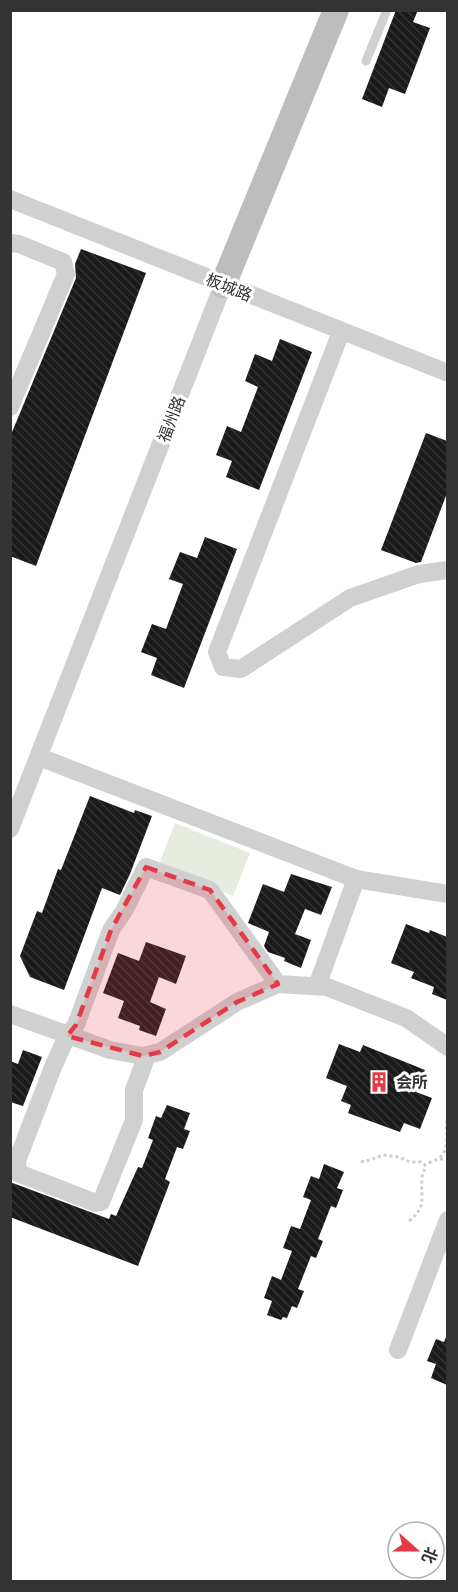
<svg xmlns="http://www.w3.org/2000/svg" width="458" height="1592" font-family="'PT Sans Narrow','Noto Sans SC',sans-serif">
<defs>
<pattern id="building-back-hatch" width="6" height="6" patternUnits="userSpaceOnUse" patternTransform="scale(1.5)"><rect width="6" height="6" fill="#1a1a1a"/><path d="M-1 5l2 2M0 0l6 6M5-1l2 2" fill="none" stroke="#333"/></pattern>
</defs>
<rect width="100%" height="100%" fill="#fff"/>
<!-- green -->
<path fill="#e6ecdf" d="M175 823 250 853 233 896 158 867Z"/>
<!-- building -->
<path fill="url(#building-back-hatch)" d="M396 10H418L413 22 430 28 405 94 389 88 382 107 362 99Z
M81 249 146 273 36 566 10 556V437L76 278 75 264Z
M280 339 312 352 259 490 226 477 232 461 216 455 227 426 241 432 258 387 245 381 255 354 272 361Z
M426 433 447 441V493L421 562 416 563 381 550Z
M205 537 237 549 184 688 151 675 157 658 141 652 152 624 166 629 183 584 169 579 180 552 197 558Z
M90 796 134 813 135 810 152 816 130 874 120 895 102 888 64 990 30 977 20 956 37 911 42 913 58 869 61 870Z
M291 874 332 887 321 915 305 909 295 934 311 940 301 968 284 961 285 958 268 952 264 946 269 932 248 923 263 884 284 892Z
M406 924 429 933 430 930 447 937V1000L432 994 434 987 411 978 414 972 391 963Z
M146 942 186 956 176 984 159 977 150 1002 166 1009 156 1036 139 1030 140 1026 118 1018 124 1001 103 993 118 953 139 961Z
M339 1044 360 1052 363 1045 425 1070 416 1092 432 1098 420 1129 404 1123 400 1132 348 1113 351 1105 341 1101 347 1086 326 1078Z
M23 1050 42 1057 23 1106 10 1102V1061L18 1064Z
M167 1105 190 1113 184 1129 190 1131 183 1149 177 1147 165 1179 170 1182 138 1266 10 1217V1182L109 1219 111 1214 116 1216 138 1167 142 1168 153 1140 148 1138 156 1116 161 1118Z
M324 1164 344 1172 337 1188 343 1190 336 1208 331 1206 318 1239 323 1241 316 1258 311 1256 298 1289 304 1291 297 1308 292 1306 287 1318 283 1317 281 1320 267 1315 272 1301 264 1298 272 1276 281 1280 292 1251 283 1248 291 1226 300 1229 311 1200 303 1197 311 1176 319 1179Z
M446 1337H447V1385L431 1378 436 1364 427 1361 436 1339 444 1342Z"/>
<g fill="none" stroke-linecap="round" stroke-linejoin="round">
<!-- path -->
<path stroke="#cdcdcd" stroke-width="3" stroke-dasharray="3 3" stroke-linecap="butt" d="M440 1159 448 1160
M361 1161 364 1162 383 1155 399 1157 410 1162H421L425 1165C429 1162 435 1161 439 1158 452 1148 444 1127 448 1114
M409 1221C428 1205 420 1199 422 1179 422 1173 425 1171 425 1165"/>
<!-- lane -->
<path stroke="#d0d0d0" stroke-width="9" d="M366 61 387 10"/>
<!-- street -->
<path stroke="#d0d0d0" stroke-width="18" d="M10 199 448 373
M10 243 19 244 63 262 66 274 10 407
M341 332 217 652 223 667 241 669 350 598 419 574 448 570
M39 757 356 879
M10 829 223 285
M317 986 356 879 448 894
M10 1014 110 1050 143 1056 160 1052 237 1002 278 984 327 987 406 1018 448 1047
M147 1055 134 1090V1120L101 1202 96 1203 18 1173 17 1161 53 1067 67 1036 76 1025 111 930 124 911 146 867 210 890 278 984
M398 1350 448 1220"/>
<!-- secondary -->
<path stroke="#bdbdbd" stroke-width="26" d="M223 285 336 10"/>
</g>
<!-- marked area -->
<path fill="#e63946" fill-opacity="0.2" stroke="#e63946" stroke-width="4.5" stroke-dasharray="12 8" stroke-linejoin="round" d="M146 867 210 890 278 984 237 1002 160 1052 143 1056 67 1036 76 1025 111 930Z"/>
<!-- icons -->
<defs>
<g id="building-bare" transform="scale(1.62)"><path d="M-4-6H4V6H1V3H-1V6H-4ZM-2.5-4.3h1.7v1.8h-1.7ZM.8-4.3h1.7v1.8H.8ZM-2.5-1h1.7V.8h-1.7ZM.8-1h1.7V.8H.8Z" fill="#e63946" stroke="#fff" stroke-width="2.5" paint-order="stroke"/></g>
</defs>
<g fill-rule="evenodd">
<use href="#building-bare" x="379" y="1082"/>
</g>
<g text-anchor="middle" stroke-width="6" stroke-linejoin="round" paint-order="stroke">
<!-- street labels -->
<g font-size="16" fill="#333" stroke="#fff">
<text transform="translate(229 287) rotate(22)" y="6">板城路</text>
<text transform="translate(171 419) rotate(-69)" y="6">福州路</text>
</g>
<!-- poi labels -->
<g font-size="16" font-weight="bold" fill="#333" stroke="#fff" text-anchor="start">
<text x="396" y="1088">会所</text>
</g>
</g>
<!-- border -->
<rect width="458" height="1592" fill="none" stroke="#333333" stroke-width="24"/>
<!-- north arrow -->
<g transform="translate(416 1550) rotate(111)"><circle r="28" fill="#ffffff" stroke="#adadad" stroke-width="1.5"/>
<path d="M0-4.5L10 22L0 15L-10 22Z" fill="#e63946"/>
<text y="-9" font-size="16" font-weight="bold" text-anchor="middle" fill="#333333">北</text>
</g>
</svg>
